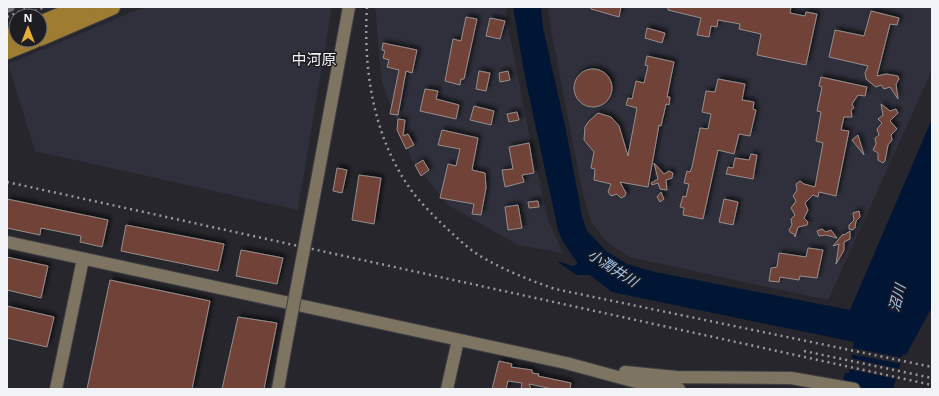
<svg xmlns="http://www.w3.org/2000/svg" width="939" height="396" font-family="'Open Sans','Noto Sans JP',sans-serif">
<defs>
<filter id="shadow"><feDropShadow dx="3" dy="-3" stdDeviation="2" flood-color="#0009"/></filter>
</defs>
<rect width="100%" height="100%" fill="#26262c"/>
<!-- built -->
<path fill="#2f303b" d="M144 7H332L298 210 35 151 8 64Z
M375 7H506L508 27 530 138 548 220 563 253 518 245 448 205 412 160 382 83Z
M548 7H932V70L828 300 629 257 606 241 591 222 582 190 551 30Z"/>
<!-- water -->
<path fill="#011634" d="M513 7H541L543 28 566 130 582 216 587 231 606 251 627 264 655 272 850 310 932 119V307L906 355 903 354 893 389H841L845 373H849L854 342 612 292 590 275H577L556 261 573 266 578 264 562 240 558 230 525 77Z"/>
<!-- pier -->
<path fill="#26262c" d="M852 348 904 358 902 364 850 354Z
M850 358 900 369 897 379 848 369Z"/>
<!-- building -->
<path fill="#6f4239" stroke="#968e8c" filter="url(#shadow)" d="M591 7H621L619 17 591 9Z
M668 7H791L790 13 805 16 806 12 817 14 806 65 757 55 761 34 739 29 740 24 718 20 717 27 711 26 709 37 697 35 701 18 668 10Z
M871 11 899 18 897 25 890 24 877 76 886 74 898 76 899 79 896 84 898 99 890 87 884 89 881 85 876 87 866 79 865 73 868 66 829 57 835 30 864 36Z
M466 17 477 19 464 79H461L460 85 445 81 453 39 461 41Z
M490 18 505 21 500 39 486 36Z
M647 28 665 33 662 43 645 38Z
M383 43 417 50 412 73 406 71 398 115 390 114 399 70 387 67 389 60 383 58 385 51 382 50Z
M647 56 674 62 667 97H670L669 105 666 104 661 126 659 125 648 187 620 182 626 193 625 196 621 198 617 194 611 196 608 192 611 184 594 180 595 169 591 168 594 152 584 140 585 127 588 122 598 113 611 117 619 126 628 156 637 108 626 105 628 98 632 99 636 81 644 83 648 66 645 65Z
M574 88a19 19 0 1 1 38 0a19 19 0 1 1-38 0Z
M479 71 490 73 486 91 476 89Z
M508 71 510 80 500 82 499 73Z
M821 77 867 87 865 96 858 95 852 104 854 108 851 110 852 117H844L841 130 849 131 836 196 819 192 818 197 813 195 805 203 808 210 804 218 808 222 807 225 798 227 795 237 794 234 791 233 789 230 792 225 791 219 795 215 791 208 796 201 793 196 797 190 796 184 800 181 804 184 815 187 823 143 816 141 821 112 817 111 822 87 819 86Z
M718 79 745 84 742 100 754 102 753 109 756 110 750 136 739 134 734 154 718 150 703 219 683 215 684 208 680 207 683 196 686 197 689 184 684 183 687 171 690 172 692 167 700 128 708 129 711 114 702 112 706 91 715 92Z
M425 89 438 91 436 99 459 105 456 119 420 111Z
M881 104 890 111 896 109 898 113 890 121 897 129 891 135 892 140 888 145 885 161 883 163 878 160V153L873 150 876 144 875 138 879 135 877 129 882 123 878 119 883 115Z
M474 106 494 111 491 125 470 120Z
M517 112 519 120 509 122 507 114Z
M398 119 405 120 403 136 408 134 414 145 406 149 397 130Z
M442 130 478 138 472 170 485 173 486 188 481 215 472 214 474 204 440 198 448 164 456 166 460 149 438 145Z
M858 135 864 155 852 140Z
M529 143 534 173 522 175 524 182 505 187 502 170 513 169 509 147Z
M751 154 757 155 753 179 726 174 728 167 733 168 735 158 749 160Z
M423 160 429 170 421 176 415 165Z
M654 163 664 174 669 171 673 173 672 178 666 180 667 190 660 189 658 183 652 185 651 183 658 179Z
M337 168 347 170 342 193 333 191Z
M359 175 381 178 374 224 352 220Z
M661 192 664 199 660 202 657 197Z
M7 199 108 220 102 247 80 242 81 236 41 228 40 235 7 228Z
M724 199 738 202 733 225 719 222Z
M538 201 539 207 529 208 528 202Z
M518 205 522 228 508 230 505 207Z
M859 211 860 217 856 221 855 228 852 230 849 229V225L854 220 853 213Z
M126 225 224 244 218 271 121 251Z
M822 229 826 232 831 230 837 238 826 235 819 236 817 231Z
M850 231V239L844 242V250L836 264 839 244 833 246 843 234 844 235Z
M808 248 823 250 817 278 800 276 799 280 780 277 779 282 769 281 771 268 777 267 779 253 806 257Z
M241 250 283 258 277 284 236 276Z
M7 257 48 266 41 298 7 290Z
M110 280 210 301 192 389H87Z
M7 306 54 317 47 347 7 338Z
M238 317 277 323 264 389H222Z
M499 361 512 364 511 367 532 370V373L539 374 538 376 571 383 570 389H553L529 384 531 389H521L522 383 508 381 506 389H492Z"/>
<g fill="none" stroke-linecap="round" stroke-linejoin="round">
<!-- street casing -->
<g stroke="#414146" stroke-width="11">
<path id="street" d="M7 8 10 7"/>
</g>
<!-- secondary casing -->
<g stroke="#414146" stroke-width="14">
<path id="secondary" d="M318 175 349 7
M7 242 566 363 640 383 679 389
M625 372 676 377 791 378 854 389
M56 389 83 259
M278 389 286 344
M447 389 458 340"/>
</g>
<!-- highway casing -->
<g stroke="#414146" stroke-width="18">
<path id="highway" d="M40 24 81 7
M7 38 16 34
M40 38 112 7
M7 51 34 40"/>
</g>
<!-- street -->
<use href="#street" stroke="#707077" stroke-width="9"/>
<!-- secondary -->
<use href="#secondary" stroke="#7e7462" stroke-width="12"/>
<!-- highway -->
<use href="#highway" stroke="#9e7c31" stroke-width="16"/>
<!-- rail -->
<path stroke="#98999e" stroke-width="2.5" stroke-dasharray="2 4" stroke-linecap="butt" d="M367 7C363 72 374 141 414 194 422 204 432 214 441 223 454 235 466 247 480 256 504 270 529 280 555 289L932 367
M24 16 44 7
M7 17 30 7
M7 182 932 385
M804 351 932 378"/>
<!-- secondary-bridge casing -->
<g stroke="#414146" stroke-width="14" stroke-linecap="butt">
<path id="secondary-bridge" d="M286 344 318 175"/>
</g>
<!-- secondary-bridge -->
<use href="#secondary-bridge" stroke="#7e7462" stroke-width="12"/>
</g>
<g text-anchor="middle" stroke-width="3" stroke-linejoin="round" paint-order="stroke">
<!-- water labels -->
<g font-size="14" font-style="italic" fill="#a4c7f6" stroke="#1d1d22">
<text transform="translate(613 268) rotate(33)" y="5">小潤井川</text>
<text transform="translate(897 298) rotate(-75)" y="5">沼川</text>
</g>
<!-- quarter labels -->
<g font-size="15" fill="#f2f3f7" stroke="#1d1d22">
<text x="314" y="65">中河原</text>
</g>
</g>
<!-- border -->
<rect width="939" height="396" fill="none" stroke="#f2f3f7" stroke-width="16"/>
<!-- north arrow -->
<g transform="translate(28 28)"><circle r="19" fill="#1d1d22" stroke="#727377"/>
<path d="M0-3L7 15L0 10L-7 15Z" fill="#e6ad36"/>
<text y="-6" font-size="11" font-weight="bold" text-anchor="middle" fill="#f2f3f7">N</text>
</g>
</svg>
